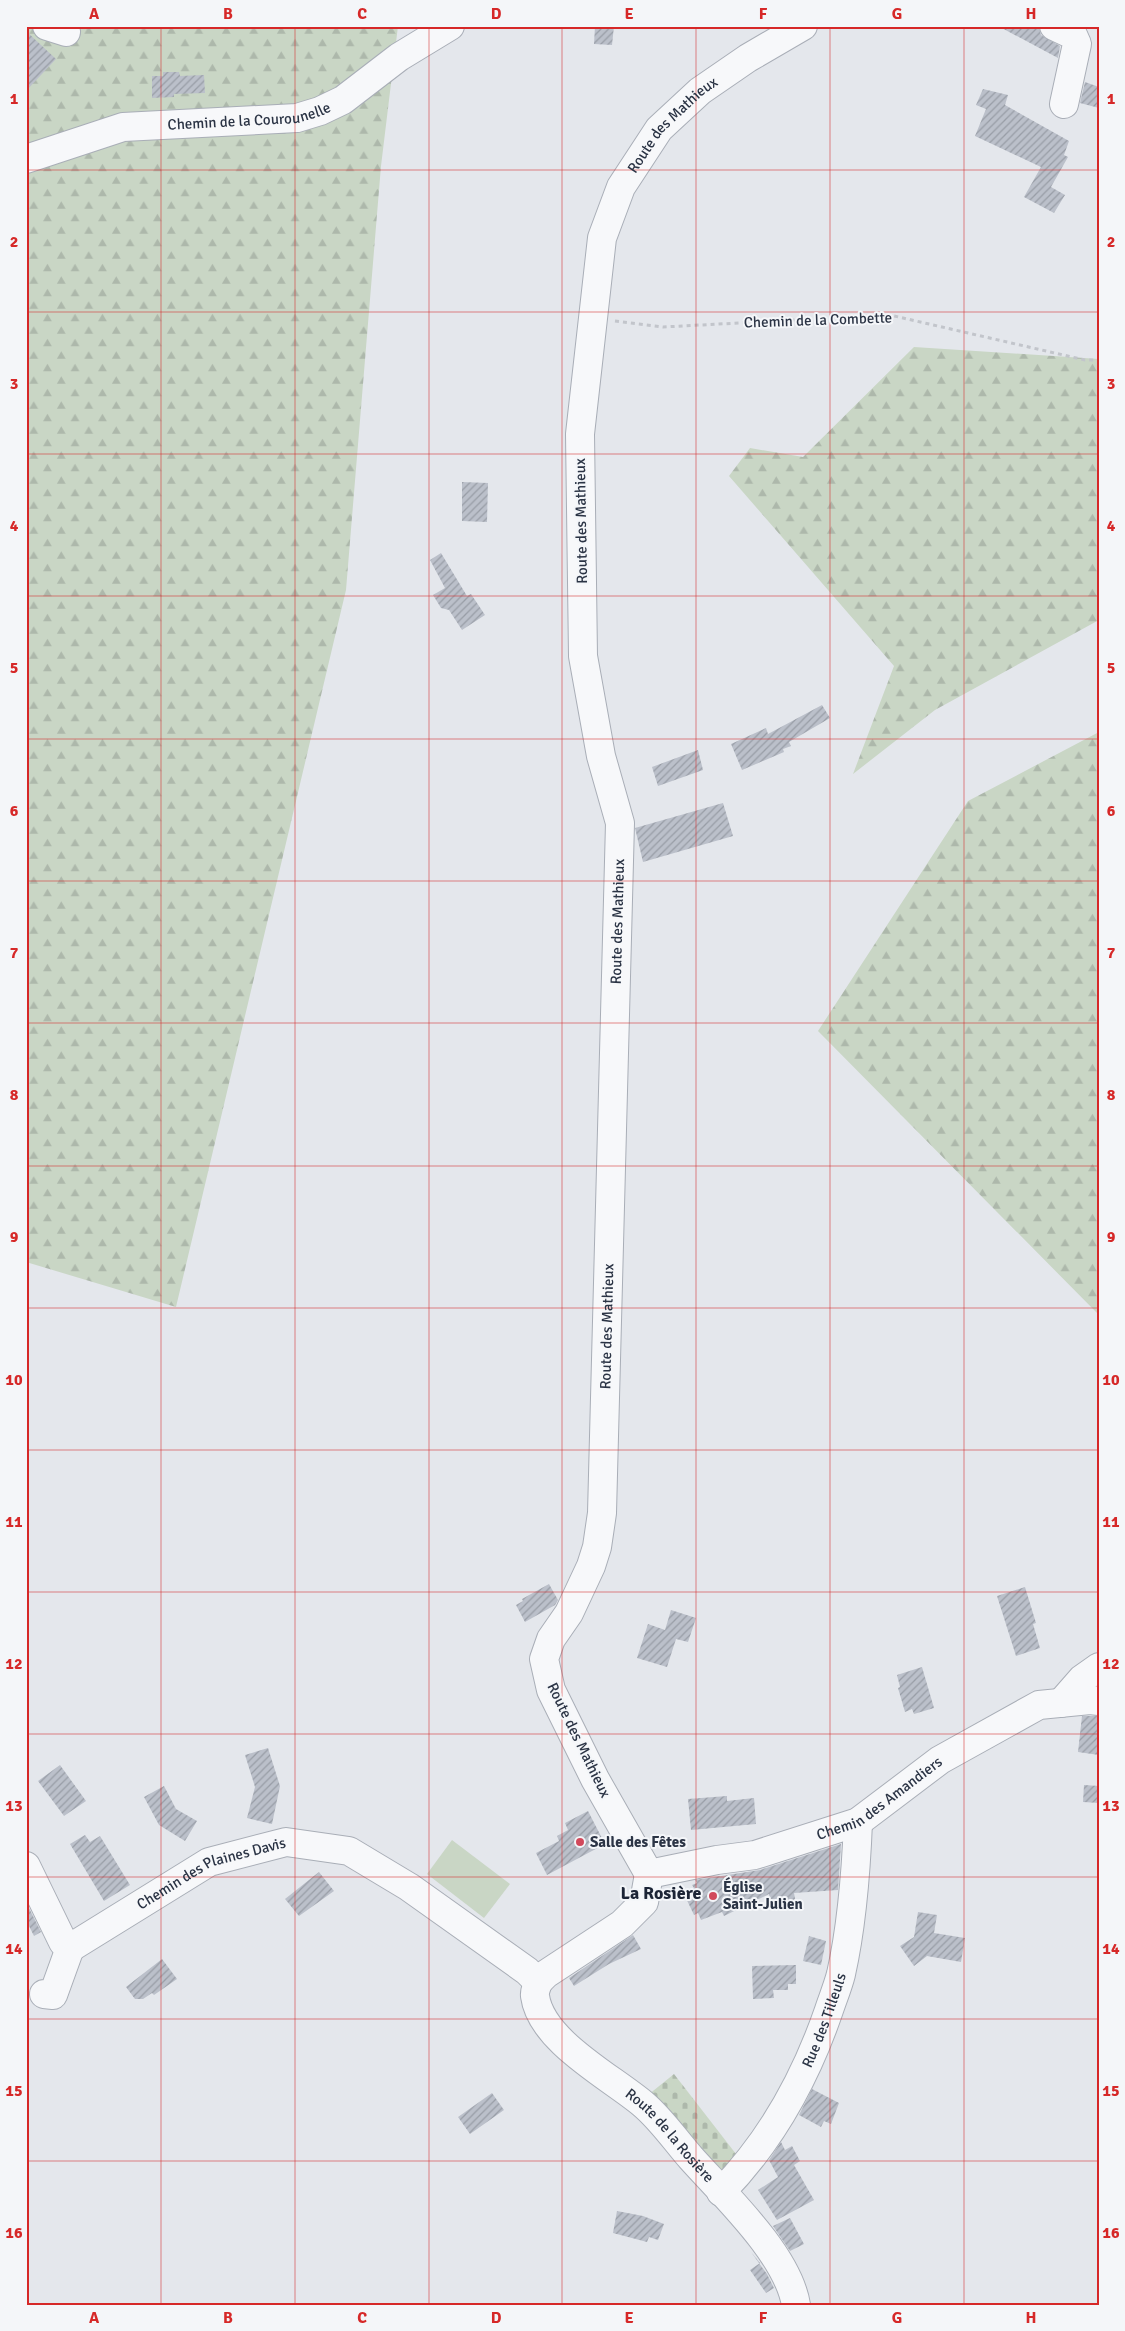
<svg xmlns="http://www.w3.org/2000/svg" width="1125" height="2331" font-family="Signika,sans-serif">
<defs>
<pattern id="forest-firs" width="22" height="20" patternUnits="userSpaceOnUse" patternTransform="scale(1.25)"><rect width="22" height="20" fill="#c9d6c5"/><path d="M5 1l3.5 6h-7zM16 11l3.5 6h-7z" fill="#adb8ab"/></pattern>
<pattern id="cemetery-stones" width="16" height="16" patternUnits="userSpaceOnUse" patternTransform="scale(1.25)"><rect width="16" height="16" fill="#c9d6c5"/><path d="M2 7V4a2 2 0 0 1 4 0v3zM10 15v-3a2 2 0 0 1 4 0v3z" fill="#adb8ab"/></pattern>
<pattern id="building-hatch" width="6" height="6" patternUnits="userSpaceOnUse" patternTransform="scale(1.25)"><rect width="6" height="6" fill="#bbc0ca"/><path d="M-1 1l2-2M0 6l6-6M5 7l2-2" fill="none" stroke="#989da6"/></pattern>
</defs>
<rect width="100%" height="100%" fill="#e4e7ec"/>
<!-- forest -->
<path fill="url(#forest-firs)" d="M26 26H398L381 166 346 590 176 1307 26 1262Z
M914 347 1099 359V620L935 710 853 774 894 666 729 476 750 448 803 457Z
M1099 732V1315L818 1031 968 801Z"/>
<!-- cemetery -->
<path fill="url(#cemetery-stones)" d="M674 2074 743 2163 723 2181 648 2095Z"/>
<!-- park -->
<path fill="#c9d6c5" d="M452 1840 510 1884 484 1918 427 1874Z"/>
<!-- building -->
<path fill="url(#building-hatch)" d="M595 26H614L612 45 594 44Z
M998 26H1039L1041 35 1060 46 1058 58Z
M26 31 56 59 26 91Z
M163 72H179L180 76 204 75 205 93 174 94V97L152 98V76H163Z
M1085 82 1099 87V108L1080 103Z
M983 89 1008 95 1005 105 1069 141 1064 155 1068 157 1051 187 1065 195 1054 213 1024 197 1041 167 975 136 986 109 976 105Z
M462 482 488 483 487 522 462 521Z
M441 553 467 596 471 594 485 615 462 630 449 610 441 608 433 595 445 588 430 560Z
M822 705 830 718 789 742 791 746 783 749 784 752 742 770 731 744 766 728 768 734Z
M698 750 703 770 658 786 652 767Z
M723 803 733 836 643 862 635 828Z
M549 1584 558 1600 555 1605 525 1622 516 1605 523 1601 522 1599Z
M1025 1587 1036 1623 1033 1624 1040 1648 1016 1656 997 1596Z
M671 1610 696 1618 688 1642 676 1639 667 1667 637 1658 648 1624 665 1630Z
M922 1667 934 1708 914 1714 912 1709 905 1712 898 1688 900 1687 897 1675Z
M1082 1716H1099V1755L1078 1752Z
M268 1748 280 1786 272 1824 247 1818 255 1787 245 1755Z
M60 1765 86 1801 64 1816 38 1781Z
M1084 1785 1099 1786V1803L1083 1802Z
M164 1786 176 1809 197 1821 185 1841 159 1825 144 1797Z
M727 1796V1801L754 1798 756 1824 691 1830 688 1799Z
M588 1811 605 1844 547 1875 536 1853 559 1841 557 1836 568 1830 565 1823Z
M85 1835 90 1842 100 1836 130 1885 104 1901 70 1844Z
M841 1844 838 1890 794 1893 796 1904 771 1908 769 1894 724 1916 722 1912 701 1920 698 1913 694 1915 684 1894 694 1888 692 1885 697 1883 695 1880 760 1870Z
M319 1872 334 1891 299 1916 285 1899Z
M26 1902 41 1932 34 1936 26 1920Z
M918 1912 937 1915 934 1933 965 1938 961 1962 927 1956 914 1966 900 1946 914 1937Z
M633 1935 641 1949 609 1964 574 1986 569 1978Z
M809 1936 826 1941 821 1965 803 1961Z
M162 1959 177 1979 154 1995 152 1993 143 1999H135L126 1987Z
M796 1965V1984H788V1990H773L774 1998 753 1999 752 1966Z
M812 2089 839 2103 831 2124 824 2121 821 2127 799 2115Z
M492 2093 504 2110 470 2134 458 2117Z
M781 2142 785 2150 792 2146 800 2161 794 2165 814 2200 777 2220 758 2190 778 2177 769 2160Z
M617 2211 643 2216 664 2224 658 2240 649 2237 647 2242 613 2233Z
M790 2218 804 2244 790 2251 773 2226Z
M751 2252 767 2274 774 2288 766 2293 750 2270 760 2263Z"/>
<g fill="none" stroke-linecap="round" stroke-linejoin="round">
<!-- minor casing -->
<g stroke="#a9aeb7" stroke-width="30">
<g id="minor">
<path d="M47 26 66 32"/>
<path d="M1054 26 1073 35 1077 44 1064 104"/>
<path id="s1" d="M26 159 123 127 297 118 320 111 343 100 399 57 450 26"/>
<path d="M1061 1703 1082 1679 1099 1667"/>
<path id="s2" d="M26 1866 63 1942 70 1948 209 1862 286 1842 349 1851 409 1887 527 1971 538 1982"/>
<path id="s3" d="M649 1874 595 1779 551 1690 544 1659 551 1639 569 1613 591 1566 597 1547 602 1513 620 823 601 756 583 656 580 434 602 238 621 187 659 129 700 91 748 58 803 26"/>
<path id="s4" d="M649 1874 717 1860 755 1855 858 1822 940 1760 1039 1705 1090 1700 1099 1701"/>
<path id="s5" d="M538 1982C537 1986 534 1992 535 1996 541 2041 611 2077 643 2104 661 2119 676 2141 691 2158 725 2196 788 2255 796 2305"/>
<path d="M538 1982 546 1974 622 1924 644 1902 649 1874"/>
<path d="M44 1994 53 1995 70 1948"/>
<path id="s6" d="M721 2192C771 2141 806 2077 829 2010 833 1998 838 1986 841 1974 852 1925 856 1873 858 1822"/>
</g>
</g>
<!-- path -->
<path stroke="#c2c5cb" stroke-width="3" stroke-dasharray="4 4" stroke-linecap="butt" d="M615 321 663 327 890 315 1085 360H1099"/>
<!-- minor -->
<use href="#minor" stroke="#f7f8fa" stroke-width="28"/>
</g>
<!-- grid -->
<path fill="none" stroke="#d62828" stroke-width="1" stroke-opacity="0.55" d="M161 26V2305M295 26V2305M429 26V2305M562 26V2305M696 26V2305M830 26V2305M964 26V2305M26 170H1099M26 312H1099M26 454H1099M26 596H1099M26 739H1099M26 881H1099M26 1023H1099M26 1166H1099M26 1308H1099M26 1450H1099M26 1592H1099M26 1734H1099M26 1877H1099M26 2019H1099M26 2161H1099"/>
<!-- markers -->
<g fill="#d1495b" stroke="#f4f6f9" stroke-width="2">
<circle cx="580" cy="1842" r="5"/>
<circle cx="713" cy="1896" r="5"/>
</g>
<g text-anchor="middle" stroke-width="4" stroke-linejoin="round" paint-order="stroke">
<!-- street labels -->
<g font-size="15" fill="#2b3445" stroke="#f4f6f9">
<text dy="5" stroke="none"><textPath href="#s1" startOffset="229">Chemin de la Courounelle</textPath></text>
<text dy="5" stroke="none"><textPath href="#s3" startOffset="1816">Route des Mathieux</textPath></text>
<text transform="translate(818 320) rotate(-2)" y="5">Chemin de la Combette</text>
<text transform="translate(581 521) rotate(-91)" y="5">Route des Mathieux</text>
<text dy="5" stroke="none"><textPath href="#s3" startOffset="991">Route des Mathieux</textPath></text>
<text dy="5" stroke="none"><textPath href="#s3" startOffset="586">Route des Mathieux</textPath></text>
<text transform="translate(579 1740) rotate(64)" y="5">Route des Mathieux</text>
<text dy="5" stroke="none"><textPath href="#s4" startOffset="246">Chemin des Amandiers</textPath></text>
<text dy="5" stroke="none"><textPath href="#s2" startOffset="255">Chemin des Plaines Davis</textPath></text>
<text dy="5" stroke="none"><textPath href="#s6" startOffset="202">Rue des Tilleuls</textPath></text>
<text dy="5" stroke="none"><textPath href="#s5" startOffset="212">Route de la Rosière</textPath></text>
</g>
<!-- poi labels -->
<g font-size="15" font-weight="bold" fill="#2b3445" stroke="#f4f6f9" text-anchor="start">
<text x="590" y="1847">Salle des Fêtes</text>
<text x="723" y="1892">Église<tspan x="723" dy="17">Saint-Julien</tspan></text>
</g>
<!-- quarter labels -->
<g font-size="18" font-weight="bold" fill="#1d2536" stroke="#f4f6f9">
<text x="661" y="1899">La Rosière</text>
</g>
</g>
<!-- border -->
<rect width="1125" height="2331" fill="none" stroke="#f4f6f9" stroke-width="55"/>
<rect x="28" y="28" width="1070" height="2276" fill="none" stroke="#d62828" stroke-width="2"/>
<g font-size="16" text-anchor="middle" font-weight="bold" fill="#d62828">
<text x="94" y="19">A</text>
<text x="228" y="19">B</text>
<text x="362" y="19">C</text>
<text x="496" y="19">D</text>
<text x="629" y="19">E</text>
<text x="763" y="19">F</text>
<text x="897" y="19">G</text>
<text x="1031" y="19">H</text>
<text x="14" y="104">1</text>
<text x="1111" y="104">1</text>
<text x="14" y="247">2</text>
<text x="1111" y="247">2</text>
<text x="14" y="389">3</text>
<text x="1111" y="389">3</text>
<text x="14" y="531">4</text>
<text x="1111" y="531">4</text>
<text x="14" y="673">5</text>
<text x="1111" y="673">5</text>
<text x="14" y="816">6</text>
<text x="1111" y="816">6</text>
<text x="14" y="958">7</text>
<text x="1111" y="958">7</text>
<text x="14" y="1100">8</text>
<text x="1111" y="1100">8</text>
<text x="14" y="1242">9</text>
<text x="1111" y="1242">9</text>
<text x="14" y="1385">10</text>
<text x="1111" y="1385">10</text>
<text x="14" y="1527">11</text>
<text x="1111" y="1527">11</text>
<text x="14" y="1669">12</text>
<text x="1111" y="1669">12</text>
<text x="14" y="1811">13</text>
<text x="1111" y="1811">13</text>
<text x="14" y="1954">14</text>
<text x="1111" y="1954">14</text>
<text x="14" y="2096">15</text>
<text x="1111" y="2096">15</text>
<text x="14" y="2238">16</text>
<text x="1111" y="2238">16</text>
<text x="94" y="2323">A</text>
<text x="228" y="2323">B</text>
<text x="362" y="2323">C</text>
<text x="496" y="2323">D</text>
<text x="629" y="2323">E</text>
<text x="763" y="2323">F</text>
<text x="897" y="2323">G</text>
<text x="1031" y="2323">H</text>
</g>
</svg>
